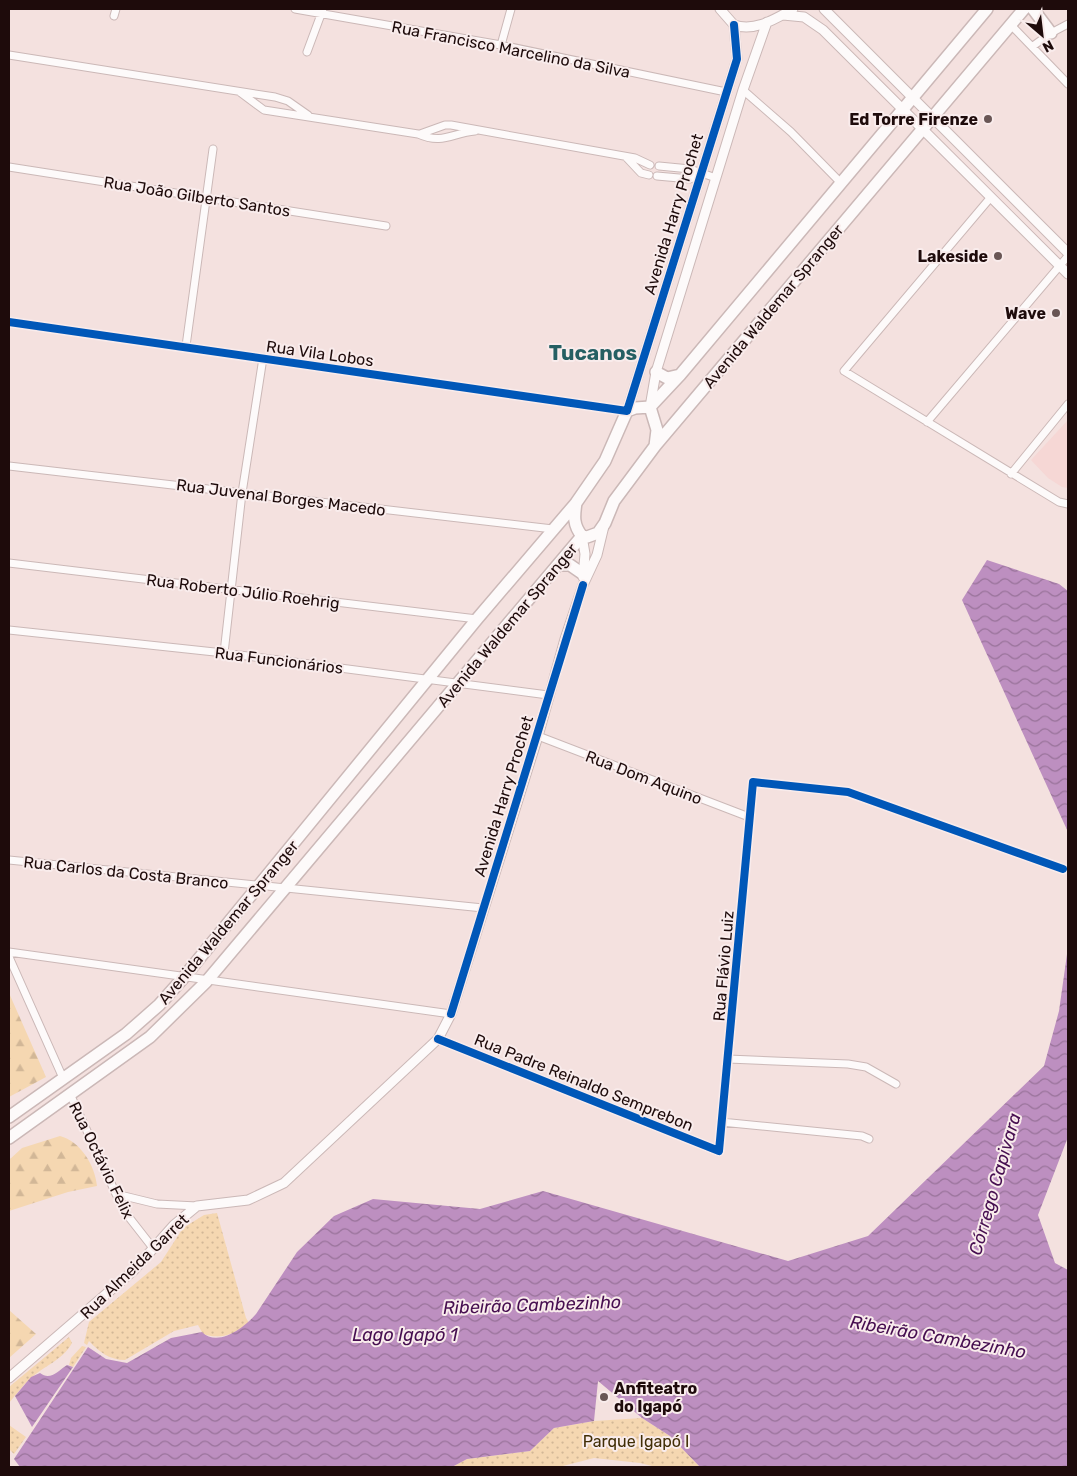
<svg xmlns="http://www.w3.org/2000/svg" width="1077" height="1476" font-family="Rubik,sans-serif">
<defs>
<pattern id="green-dots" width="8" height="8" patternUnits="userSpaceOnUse" patternTransform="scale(1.25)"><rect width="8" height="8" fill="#f5d7b1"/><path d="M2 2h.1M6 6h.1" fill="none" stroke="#d2b797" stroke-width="1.8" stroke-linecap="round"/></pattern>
<pattern id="forest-firs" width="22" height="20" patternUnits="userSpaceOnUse" patternTransform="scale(1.25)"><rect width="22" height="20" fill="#f5d7b1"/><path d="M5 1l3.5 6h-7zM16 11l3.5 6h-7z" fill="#d2b797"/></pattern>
<pattern id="water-waves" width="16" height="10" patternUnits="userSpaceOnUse" patternTransform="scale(1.25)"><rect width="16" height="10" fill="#bd8fc0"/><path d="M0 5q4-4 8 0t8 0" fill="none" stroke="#99739a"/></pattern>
</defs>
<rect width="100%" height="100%" fill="#f4e1df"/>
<!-- built -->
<path fill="#f6d7d5" d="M1068 420V488L1062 487 1048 478 1031 460Z"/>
<!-- green -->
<path fill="url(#green-dots)" d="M217 1213 246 1318 249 1323C236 1334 220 1340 203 1334L198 1325 174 1331 125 1360C110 1360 99 1352 89 1341L87 1345 84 1343 89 1322 161 1262 183 1228 204 1215Z
M69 1337 72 1343C62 1361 43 1366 30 1379 22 1386 16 1395 9 1403V1387Z
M82 1346 86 1347 73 1367 69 1365 71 1358Z
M642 1418 670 1436 700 1467H656L640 1463 594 1458 559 1467H452L467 1459 530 1451 554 1428 594 1421Z
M9 1425 26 1437 14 1454 9 1449Z"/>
<!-- forest -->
<path fill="url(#forest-firs)" d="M9 993 46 1077 9 1097Z
M60 1136C80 1141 95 1165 97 1186L68 1192 9 1211V1160L22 1148Z
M9 1310 36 1334 9 1358Z"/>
<!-- water -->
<path fill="url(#water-waves)" d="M987 560 1059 584 1068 591V832L962 600Z
M1068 947V1137L1038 1215 1055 1263 1068 1270V1467H700L670 1436 642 1418 598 1381 594 1421 554 1428 530 1451 467 1459 452 1467H20L14 1459 88 1347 106 1359 127 1363 171 1338 202 1332C218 1348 245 1327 256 1314L297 1252 334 1216 373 1199 480 1209 543 1191 788 1261 868 1236 1044 1066 1059 1011Z
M67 1365 73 1367 32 1427 15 1396 31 1377 40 1373C50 1381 58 1371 67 1365Z"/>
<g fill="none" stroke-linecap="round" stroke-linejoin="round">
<!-- minor casing -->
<g stroke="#cbb8b7" stroke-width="9">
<path id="minor" d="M295 9 501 45 726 92
M114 16 116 9
M1010 24 1068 84
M501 45 511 9
M1033 46 1051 33 1068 24
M307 52 323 9
M9 55 275 97 288 101 308 115
M743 90 791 132 841 183
M241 93 264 110 418 134C443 145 452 133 475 131
M420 134 445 125H451L635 158 650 165
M626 157 641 173 649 175
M659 166 690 169 716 178
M9 167 386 226
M657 176 690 179 700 174
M991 197 844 371 1059 502 1068 504
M9 322 627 411
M186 346 213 149
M927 422 1068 256
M9 466 553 529
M1011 474 1068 404
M9 563 477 619
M9 630 224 653 548 695
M224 653 242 493 263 358
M538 736 749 817
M9 860 483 908
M9 952 451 1014
M9 957 63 1078
M438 1039 719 1151 753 782 848 792 1063 869
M728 1059 848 1064 866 1067 896 1084
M70 1094 116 1194 128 1216 153 1248
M721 1122 862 1136 869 1139
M116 1194 157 1204 197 1206"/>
</g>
<!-- tertiary casing -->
<g stroke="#cbb8b7" stroke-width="11">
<path id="tertiary" d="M720 9 734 25C755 32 775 19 793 9
M824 9 1068 253
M783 15 804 17 823 30 1068 274
M650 407 656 372 743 90 767 22
M627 411 737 59 734 25
M582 536 585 554 583 577
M9 1378 134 1270 174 1225 197 1206 248 1200 284 1183 438 1039 451 1014 538 736 565 639 583 585 597 555 604 526"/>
</g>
<!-- primary casing -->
<g stroke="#cbb8b7" stroke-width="14">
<path id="primary" d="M1033 9 1051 33
M656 372 667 378 680 375
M650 407 680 375 987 9
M650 407 657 430 655 446
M576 503C574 516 573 525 582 536
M582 536 587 537 598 533 605 523 614 501 655 446 1024 9
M559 565H570L583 574
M9 1117 126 1034 159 1005 184 977 477 619 576 503 605 461 627 411 635 408 650 407
M9 1138 150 1037 206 982 582 536"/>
</g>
<!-- minor -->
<use href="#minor" stroke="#fdfafa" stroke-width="7"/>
<!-- tertiary -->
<use href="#tertiary" stroke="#fdfafa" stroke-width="9"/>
<!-- primary -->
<use href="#primary" stroke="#fdfafa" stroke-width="11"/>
<!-- cycleway casing -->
<g stroke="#f9ecec" stroke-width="11">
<path id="cycleway" d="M9 322 627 411 737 59 734 25
M451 1014 583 585
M438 1039 719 1151 753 782 848 792 1063 869"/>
</g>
<!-- cycleway -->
<use href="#cycleway" stroke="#0057b8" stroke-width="8"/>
</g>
<!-- markers -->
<g fill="#695655" stroke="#f9ecec" stroke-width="2">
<circle cx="988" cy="119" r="5"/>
<circle cx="998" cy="256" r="5"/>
<circle cx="1056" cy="313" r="5"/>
<circle cx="604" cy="1397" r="5"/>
</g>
<g text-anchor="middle" stroke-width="4" stroke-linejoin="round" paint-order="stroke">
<!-- street labels -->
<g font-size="16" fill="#1e0b0b" stroke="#f9ecec">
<text transform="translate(511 49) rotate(11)" y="6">Rua Francisco Marcelino da Silva</text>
<text transform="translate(197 196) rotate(9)" y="6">Rua João Gilberto Santos</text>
<text transform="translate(673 214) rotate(-73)" y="6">Avenida Harry Prochet</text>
<text transform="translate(773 306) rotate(-50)" y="6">Avenida Waldemar Spranger</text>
<text transform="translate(320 353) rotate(8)" y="6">Rua Vila Lobos</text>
<text transform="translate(281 497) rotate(7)" y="6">Rua Juvenal Borges Macedo</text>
<text transform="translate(243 591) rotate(7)" y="6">Rua Roberto Júlio Roehrig</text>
<text transform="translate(507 625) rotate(-50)" y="6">Avenida Waldemar Spranger</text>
<text transform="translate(279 660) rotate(7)" y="6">Rua Funcionários</text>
<text transform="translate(644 777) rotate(21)" y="6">Rua Dom Aquino</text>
<text transform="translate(503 796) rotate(-73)" y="6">Avenida Harry Prochet</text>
<text transform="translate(126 872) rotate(6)" y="6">Rua Carlos da Costa Branco</text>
<text transform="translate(228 922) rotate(-50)" y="6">Avenida Waldemar Spranger</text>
<text transform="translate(723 966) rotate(-85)" y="6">Rua Flávio Luiz</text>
<text transform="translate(584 1082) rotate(22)" y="6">Rua Padre Reinaldo Semprebon</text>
<text transform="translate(102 1160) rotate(64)" y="6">Rua Octávio Felix</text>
<text transform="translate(134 1266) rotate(-44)" y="6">Rua Almeida Garret</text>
</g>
<!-- poi labels -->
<g font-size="16" font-weight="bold" fill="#1e0b0b" stroke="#f9ecec" text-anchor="end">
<text x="978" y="125">Ed Torre Firenze</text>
<text x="988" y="262">Lakeside</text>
<text x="1046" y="319">Wave</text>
<text x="614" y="1394" text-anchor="start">Anfiteatro<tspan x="614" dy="18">do Igapó</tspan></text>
</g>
<!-- park labels -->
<g font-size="16" fill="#412e05" stroke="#f9ecec">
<text x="636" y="1447">Parque Igapó I</text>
</g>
<!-- water labels -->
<g font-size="18" font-style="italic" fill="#460e50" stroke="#f9ecec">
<text transform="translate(995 1184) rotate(-74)" y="6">Córrego Capivara</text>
<text transform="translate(532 1305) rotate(-2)" y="6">Ribeirão Cambezinho</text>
<text x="405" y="1341">Lago Igapó 1</text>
<text transform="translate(938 1337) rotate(10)" y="6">Ribeirão Cambezinho</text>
</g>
<!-- district labels -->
<g font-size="21" font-weight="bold" fill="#255f63" stroke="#f9ecec">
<text x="593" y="360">Tucanos</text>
</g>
</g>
<!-- border -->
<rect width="1077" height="1476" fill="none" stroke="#1e0b0b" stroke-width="20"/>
<!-- north arrow -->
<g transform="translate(1042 35) rotate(152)" stroke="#f9ecec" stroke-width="4" paint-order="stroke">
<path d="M0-4L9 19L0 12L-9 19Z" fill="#1e0b0b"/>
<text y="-8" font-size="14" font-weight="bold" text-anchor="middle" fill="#1e0b0b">N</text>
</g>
</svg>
